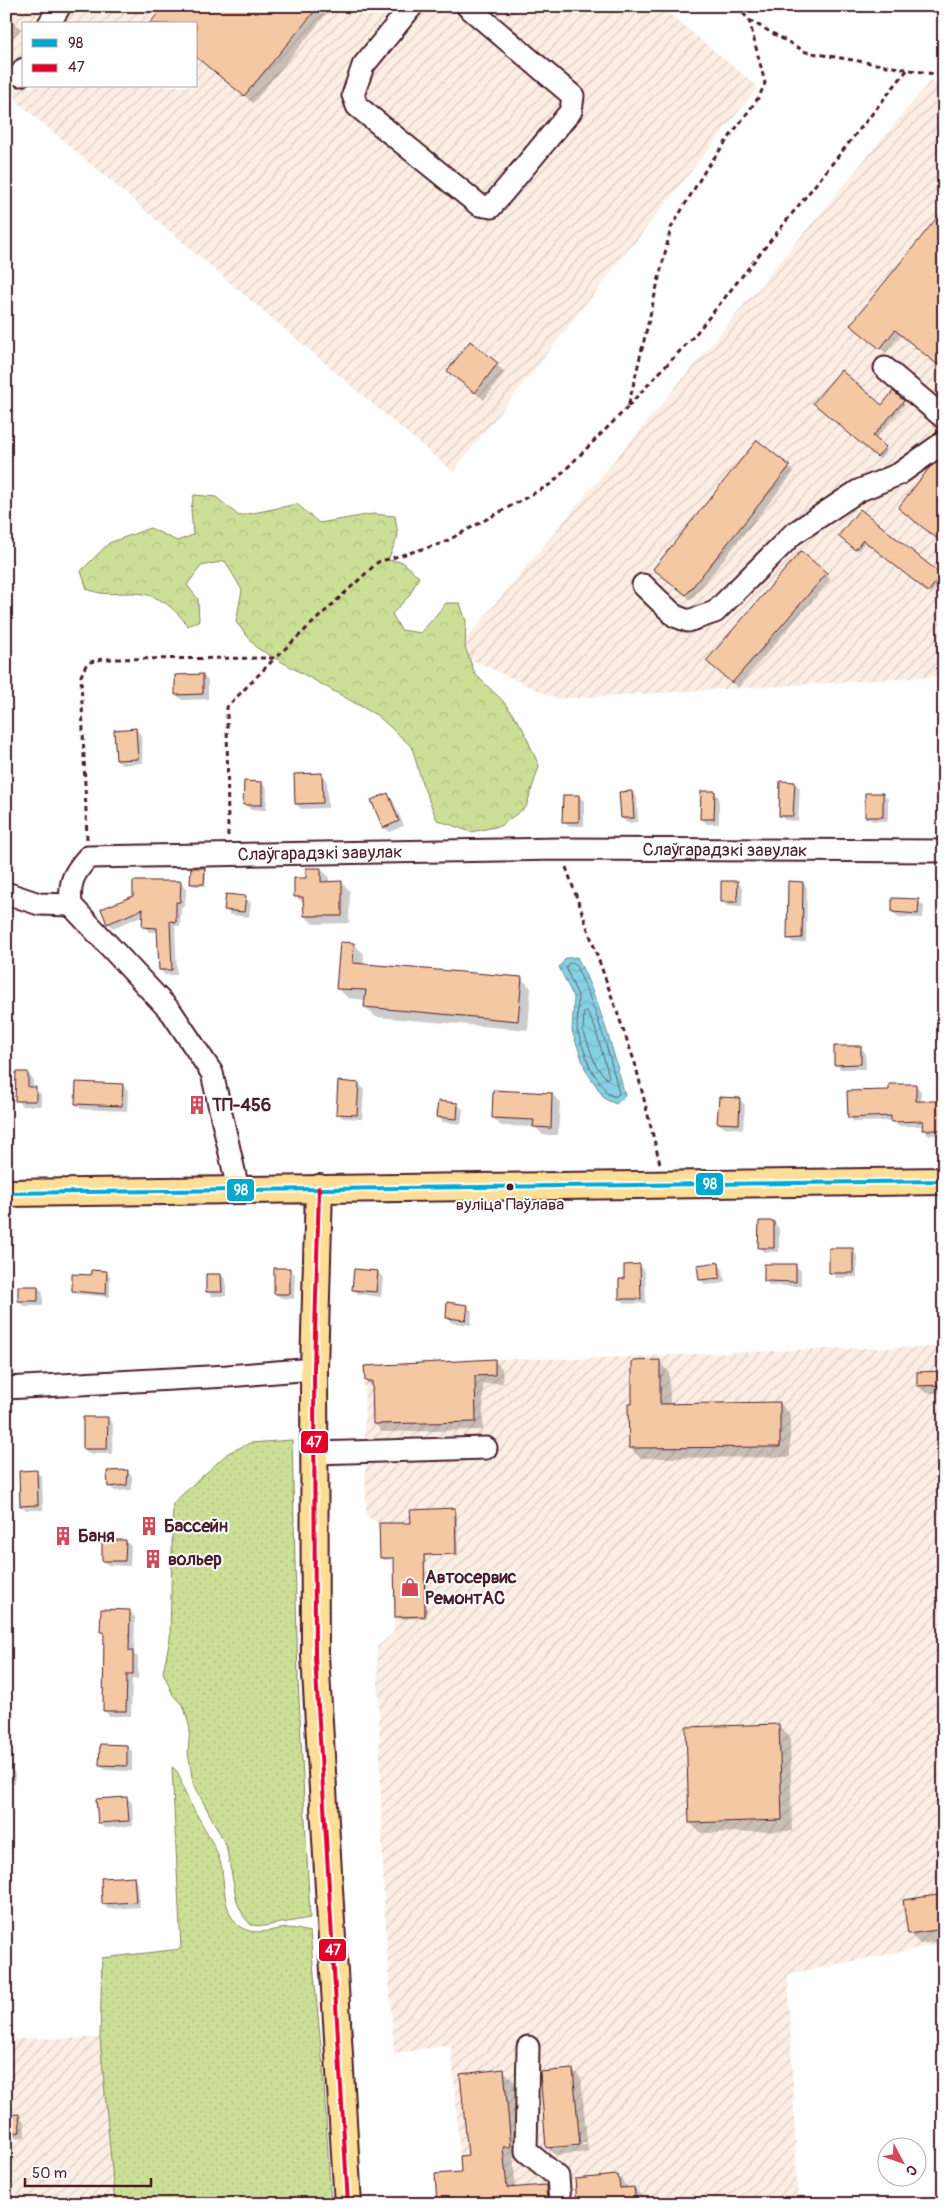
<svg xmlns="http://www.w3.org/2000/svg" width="950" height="2210" font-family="Pangolin,sans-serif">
<defs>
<pattern id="industrial-furrows" width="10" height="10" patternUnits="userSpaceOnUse" patternTransform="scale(1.25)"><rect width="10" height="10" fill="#fceee4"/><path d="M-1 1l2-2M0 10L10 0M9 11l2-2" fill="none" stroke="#daccc4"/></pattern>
<pattern id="grass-dots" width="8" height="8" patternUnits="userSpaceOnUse" patternTransform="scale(1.25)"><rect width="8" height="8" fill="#cbe096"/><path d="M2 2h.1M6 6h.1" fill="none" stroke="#b0c081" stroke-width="1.8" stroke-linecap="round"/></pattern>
<pattern id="forest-crowns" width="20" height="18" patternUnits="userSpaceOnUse" patternTransform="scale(1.25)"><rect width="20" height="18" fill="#cbe096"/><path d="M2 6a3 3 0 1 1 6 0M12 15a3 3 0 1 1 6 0" fill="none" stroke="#b0c081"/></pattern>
<pattern id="water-waves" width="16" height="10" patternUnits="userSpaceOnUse" patternTransform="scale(1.25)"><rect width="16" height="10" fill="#85d2e3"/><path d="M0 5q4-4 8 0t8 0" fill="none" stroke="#74b4c3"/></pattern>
</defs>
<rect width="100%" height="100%" fill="#fff"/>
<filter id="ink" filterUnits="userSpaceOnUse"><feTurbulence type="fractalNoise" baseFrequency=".02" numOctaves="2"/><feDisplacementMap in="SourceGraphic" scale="10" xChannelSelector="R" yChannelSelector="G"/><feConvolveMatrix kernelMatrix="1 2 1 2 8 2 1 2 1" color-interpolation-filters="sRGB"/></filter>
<g filter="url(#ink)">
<!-- industrial -->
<path fill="url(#industrial-furrows)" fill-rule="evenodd" d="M6 6H660L758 87 453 472 6 92ZM24 24H196V86H24Z
M931 80 944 90V676L557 699 455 652Z
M944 1347V1943L788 1974 798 2204H437L435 2174 461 2171 451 2044 394 2054 384 1902 377 1647 394 1632V1558L379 1524 366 1515 364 1366 495 1359H578L821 1349Z
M100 2038 115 2204H6V2039Z"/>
<!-- grass -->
<path fill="url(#grass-dots)" stroke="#8a8060" d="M292 1440 298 1679 310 1918 265 1926 251 1925 244 1917 237 1902 226 1845 193 1783 188 1752 190 1729 184 1707 173 1695 163 1672 170 1639 173 1503 228 1453 250 1443Z
M172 1767C182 1773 180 1783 185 1793 196 1816 212 1837 220 1861 226 1882 221 1915 242 1928 255 1936 274 1929 287 1928 295 1928 303 1931 310 1932L323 2068 331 2204H115L100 2038 102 1958 181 1949Z"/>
<!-- forest -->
<path fill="url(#forest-crowns)" stroke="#8a8060" d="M194 495 216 497 239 516 297 504 319 523 373 514 395 516 398 536 388 560 403 562 419 577 409 596 392 614 401 630 421 633 446 603H460L466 621 465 647 475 674 503 701 522 727 539 766 526 807 500 826 471 832 437 820 422 783 412 747 378 716 257 648 236 622 242 590 225 561 201 566 187 585 198 599 199 621 188 626C173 606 156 592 129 593 111 593 104 596 87 589L81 571 109 543 150 528 177 541 193 535 191 509Z"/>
<!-- water -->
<path fill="url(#water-waves)" stroke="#6d8a99" d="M577 957C599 1001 613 1048 625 1096L616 1104 605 1099 586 1071 572 1031 574 998 559 967 566 958Z"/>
<!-- shadow -->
<path fill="#0003" fill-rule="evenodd" d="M165 6H333L253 103 196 56V24Z
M6 15 21 29 12 39 6 34Z
M944 211V370L900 335 886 353 857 330Z
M470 343 505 372 484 400 448 371Z
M893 393 905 404 875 439 887 450 880 459 814 402 882 406Z
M789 467 794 472 691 600 660 574Z
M860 511 943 578 931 593 866 541 858 551 842 538Z
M826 574 831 579 738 687 713 666Z
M203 675 208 680V699L182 700 177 695Z
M136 729 141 735 143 763 122 765 117 760Z
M322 774 327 780 328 808 301 809 296 804Z
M262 783 267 788 266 810 250 809 245 804Z
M794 783 800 788 798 821 785 820 780 815Z
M632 792 637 797 638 822 627 823 622 818Z
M714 792 719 797V824H707L701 818Z
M883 794 888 799V821H872L867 816Z
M944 794V820L942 818Z
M388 795 393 800 404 826 389 832 384 827Z
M579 796 584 801V826H569L564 821Z
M204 869 206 871 205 886H194L192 883Z
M321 869 329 877V883H342L350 891 349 923 313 924 305 916V904L295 896 308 879Z
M737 882 743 888 742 907 727 906 722 901Z
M180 883 186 888 185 907H181L180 926H175L177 975H165L160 970 158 932H149L144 927V915L113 928 108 923Z
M803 883 807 887 806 942 793 943 789 938Z
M245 898 251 903 249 917 230 915 225 909Z
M918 901 924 906 923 918 898 917 893 912Z
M354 944 364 954 363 965 521 978 531 988 528 1030 376 1017 365 1007 366 1000 348 998 337 988Z
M860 1047 865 1052 866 1069H841L835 1064Z
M28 1074 33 1079V1088L41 1094V1106H22L17 1100Z
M359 1084 364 1089 362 1119 343 1118 338 1113Z
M122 1085 128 1090 127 1111 81 1109 76 1104Z
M916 1085 921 1091V1103H944V1135H929L924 1130V1126H898L893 1121 854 1122 849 1117 890 1091Z
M552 1094 560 1102 558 1135H543L535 1127 501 1126 493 1117Z
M740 1100 745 1105 743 1129 723 1127 718 1122Z
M458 1104 463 1110 461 1124 443 1122 437 1116Z
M774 1223 779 1228V1252H765L760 1247Z
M852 1250 857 1255V1277L836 1278 831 1272Z
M718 1264 723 1269 725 1283 706 1285 700 1280Z
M640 1266 645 1271 646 1303 626 1304 621 1299 626 1280Z
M796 1266 801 1271V1286H770L765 1281Z
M289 1269 295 1274 294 1299 281 1298 275 1293Z
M106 1272 110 1276V1297L77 1294 73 1290 92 1276Z
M378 1272 383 1278 381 1297 358 1294 353 1289Z
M221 1275 226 1280V1296H212L207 1291Z
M38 1287 43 1292V1306H24L19 1301Z
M467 1306 472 1311 471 1325 452 1323 447 1318Z
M494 1360 502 1369 503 1383 483 1384V1430L382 1432 374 1423 373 1388 366 1381Z
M659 1362 669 1372 670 1405 779 1403 790 1414V1457L640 1458 630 1448 634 1405Z
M944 1373V1393H926L918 1386Z
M108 1419 113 1424 112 1454H89L84 1448Z
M127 1471 132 1476V1490L115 1491 109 1486Z
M36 1472 42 1477 43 1510H26L21 1505Z
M454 1510 457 1512 458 1555 425 1556 427 1618 399 1619 397 1616 395 1559 384 1560 381 1557 412 1524Z
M125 1541 131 1546 130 1566 108 1565 103 1560Z
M130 1611 135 1617 134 1654 138 1657V1679H132L131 1716H109L104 1710 105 1635 102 1632Z
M779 1726 790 1737 792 1831 701 1833 690 1823Z
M127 1746 132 1751V1771L106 1770 100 1765Z
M6 1768H9L15 1773V1784L6 1785Z
M127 1798 132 1803 133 1826 104 1828 99 1822Z
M133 1877 138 1883 140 1907 108 1909 103 1904Z
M944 1896V1941L920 1944 909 1933Z
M573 2070 581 2078 588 2152 555 2155 547 2147ZM586 2143V2145L553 2149V2146Z
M504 2071 514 2081 521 2157 513 2158 516 2189 545 2187 556 2197V2204H438L462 2173Z
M6 2116H19L24 2121 25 2137 6 2138Z
M618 2176 629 2189 634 2188 645 2199V2204H578Z"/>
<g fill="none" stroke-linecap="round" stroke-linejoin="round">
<!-- shore -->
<path stroke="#626775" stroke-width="1" d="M569 963 575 964C595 1005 608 1048 619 1093L615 1097 608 1094 590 1068 577 1030 578 996 566 968Z
M587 1011 595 1028 609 1076 607 1079 596 1066 583 1030 584 1012Z"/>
</g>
<!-- building -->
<path fill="#f5c8a4" stroke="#4a1f2b" d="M164 6H319L244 96 196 57V24H149Z
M944 209V370L895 330 880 349 850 325Z
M470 341 498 363 475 393 447 371Z
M841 370 882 405 893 391 904 401 873 436 886 447 877 457 813 403Z
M757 440 790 466 686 595 653 569Z
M944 458V544L898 508 930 467Z
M860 509 942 575 928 592 863 540 855 550 838 536Z
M801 551 827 573 732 683 706 661Z
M203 674V694L175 695V675Z
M136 728 138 759 116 760 114 730Z
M322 773 323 803 295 804 294 774Z
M244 781 262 782V805H243Z
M780 781 795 782 793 816H779Z
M632 791 634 818H621L619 792Z
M701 791H715L714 819H700Z
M388 793 399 821 383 828 371 800Z
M865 793H883V817H865Z
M563 795H579V822H562Z
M191 868H205L204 884H190Z
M306 868H321V882L342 881V916H304L303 897H294V878H306Z
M133 881H181L180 902H176V922L170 921 172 970H159L157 928 142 927 143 909 107 924 101 909 133 896Z
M721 881H738L737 902H721Z
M788 881 803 882 802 938 787 939Z
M226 894 246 896 244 912 224 910Z
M892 898 919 899 918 914 892 912Z
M340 942 354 943 353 963 522 977 518 1021 364 1007 366 990 336 989Z
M834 1046H861V1064L834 1065Z
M16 1072H28V1087H36V1101H15Z
M338 1081 359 1083 357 1115 336 1114Z
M76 1082 123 1084 122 1106 75 1104Z
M889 1084H916V1101H944V1130H922L923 1121 891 1122V1116L848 1118 847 1091 889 1090Z
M493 1090 552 1093 551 1128 533 1127 534 1120 492 1118Z
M719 1097 740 1098 739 1124 717 1123Z
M438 1101 458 1103 457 1119 436 1117Z
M759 1221H774V1248H758Z
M829 1248H853V1273H829Z
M719 1262 720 1278 699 1280 697 1265Z
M640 1264 641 1299H619V1279H624V1265Z
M764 1264H796V1282L764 1281Z
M274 1268H290V1294H274Z
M354 1269 378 1271 376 1292 352 1290Z
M91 1270 107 1271 106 1294 72 1291V1274L91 1275Z
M206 1274H221L222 1292H206Z
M18 1286H38V1301H18Z
M447 1302 468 1305 466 1320 446 1318Z
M495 1359V1375L475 1376 476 1422 373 1424 372 1381H365L364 1366Z
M660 1360V1404L780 1402V1447L629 1448 628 1404H632V1361Z
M944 1371V1385L917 1386V1372Z
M83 1417H108L107 1449H83Z
M37 1470 38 1505 20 1506 19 1471Z
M128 1470 127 1485 108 1487 107 1471Z
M455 1508 456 1554 424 1555 425 1616 395 1617 394 1558H380L379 1523H411L410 1510Z
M102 1540H126L125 1561H102Z
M101 1609 130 1610 129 1651H133V1674H127L126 1711H103L104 1632H100Z
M779 1724 782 1820 689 1823 686 1727Z
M100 1744 127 1745V1766L99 1765Z
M127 1797 129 1821 98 1823 96 1799Z
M134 1876 136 1902 102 1904 101 1878Z
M944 1894V1929L908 1934 903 1900Z
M504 2069 511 2147H503L507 2188 546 2185 547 2204H437L435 2174 461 2172 460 2156 468 2155 460 2074Z
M573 2069 580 2145 546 2148 540 2072Z
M19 2114 20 2132 6 2133V2115Z
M618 2175 620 2188 634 2187 636 2204H577L575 2179Z"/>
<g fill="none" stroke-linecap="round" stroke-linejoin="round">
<!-- minor casing -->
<g stroke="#4a1f2b" stroke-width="25">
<g id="minor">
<path d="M412 6 363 66 353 95 357 106 479 205 491 207 571 111 573 96 467 6"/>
<path d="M49 24 60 6"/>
<path d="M20 75 24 69"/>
<path d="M885 368 944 418"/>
<path d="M643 585 675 616 688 621 715 612 793 534 858 491 899 474 944 442"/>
<path d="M6 893 39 904 71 905"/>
<path id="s1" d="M238 1189 212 1073 172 1013 71 905C69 882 73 874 88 857L560 849 944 851"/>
<path d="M6 1388 227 1376 314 1369"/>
<path d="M314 1453 486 1448"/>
<path d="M528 2047 526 2151 558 2177 560 2204"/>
</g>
</g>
<!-- major casing -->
<g stroke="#4a1f2b" stroke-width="30">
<path id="major" d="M319 1188 314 1369 315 1656 348 2204
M6 1193 944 1181"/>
</g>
<!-- path -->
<path stroke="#4a1f2b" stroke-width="3" stroke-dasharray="5 4" stroke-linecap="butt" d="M749 20 806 52 940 75 944 78
M628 406 694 336 908 69
M228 836 227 707 275 658
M87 839 81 676 87 663 102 659 275 658 378 562 443 543 551 484 628 407 671 228 706 169 759 97 765 83 749 20 737 6
M566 867 635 1063 660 1164"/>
<!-- minor -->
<use href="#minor" stroke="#fff" stroke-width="21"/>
<!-- major -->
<use href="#major" stroke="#fcde96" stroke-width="26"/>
<!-- bus-1 casing -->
<g stroke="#fff" stroke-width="8">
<path id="bus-1" d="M6 1193 944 1181"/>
</g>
<!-- bus-2 casing -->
<g stroke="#fff" stroke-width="8">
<path id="bus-2" d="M319 1188 314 1369 315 1656 348 2204"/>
</g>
<!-- bus-1 -->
<use href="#bus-1" stroke="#00a9ce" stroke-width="4"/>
<!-- bus-2 -->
<use href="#bus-2" stroke="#e4002b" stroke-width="4"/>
</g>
</g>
<!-- icons -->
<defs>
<g id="building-bare" transform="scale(1.5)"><path d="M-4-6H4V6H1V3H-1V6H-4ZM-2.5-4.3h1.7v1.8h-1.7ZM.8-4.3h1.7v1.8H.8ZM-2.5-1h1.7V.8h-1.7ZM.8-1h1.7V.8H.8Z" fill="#d1495b" stroke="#fff" stroke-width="2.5" paint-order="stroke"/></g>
<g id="shop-bare" transform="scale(1.5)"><path d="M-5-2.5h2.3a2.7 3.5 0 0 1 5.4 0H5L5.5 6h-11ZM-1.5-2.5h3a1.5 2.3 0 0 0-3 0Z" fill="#d1495b" stroke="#fff" stroke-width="2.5" paint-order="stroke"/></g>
</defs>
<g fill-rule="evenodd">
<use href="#building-bare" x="197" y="1105"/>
<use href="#building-bare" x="149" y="1526"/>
<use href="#building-bare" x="63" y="1536"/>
<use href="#building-bare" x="153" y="1559"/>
<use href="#shop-bare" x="410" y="1587"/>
</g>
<!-- markers -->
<circle fill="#4a1f2b" stroke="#fff" stroke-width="2" cx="510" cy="1187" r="4.5"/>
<g text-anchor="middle" stroke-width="4" stroke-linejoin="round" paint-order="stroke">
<!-- bus labels -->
<g font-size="17" fill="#4a1f2b" stroke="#fff">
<text x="510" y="1210">вуліца Паўлава</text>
</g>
<!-- street labels -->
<g font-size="18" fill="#4a1f2b" stroke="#fff">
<text dy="6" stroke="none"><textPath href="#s1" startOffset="1029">Слаўгарадзкі завулак</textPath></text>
<text dy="6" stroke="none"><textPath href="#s1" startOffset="624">Слаўгарадзкі завулак</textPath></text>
</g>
<!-- poi labels -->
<g font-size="18" font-weight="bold" fill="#4a1f2b" stroke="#fff" text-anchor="start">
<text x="212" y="1111">ТП-456</text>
<text x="164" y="1532">Бассейн</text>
<text x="78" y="1542">Баня</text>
<text x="168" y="1565">вольер</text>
<text x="425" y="1583">Автосервис<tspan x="425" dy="21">РемонтАС</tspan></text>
</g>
</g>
<g stroke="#fff" stroke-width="2">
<rect x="695" y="1172" width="29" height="24" rx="5" fill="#00a9ce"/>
<rect x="226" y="1178" width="29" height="24" rx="5" fill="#00a9ce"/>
<rect x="300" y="1430" width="29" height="24" rx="5" fill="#e4002b"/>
<rect x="318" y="1938" width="29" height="24" rx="5" fill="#e4002b"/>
</g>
<g font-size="14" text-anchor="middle" font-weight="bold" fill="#fff">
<text x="710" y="1189">98</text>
<text x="241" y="1195">98</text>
<text x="314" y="1447">47</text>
<text x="333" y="1955">47</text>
</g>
<!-- margin -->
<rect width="950" height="2210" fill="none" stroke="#fff" stroke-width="25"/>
<rect x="12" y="12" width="925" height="2185" fill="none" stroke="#4a1f2b" stroke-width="2" filter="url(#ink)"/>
<!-- legend -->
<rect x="22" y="22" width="175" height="65" fill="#ffffff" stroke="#b7a5aa"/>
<rect x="32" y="39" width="25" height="8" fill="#00a9ce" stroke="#b7a5aa"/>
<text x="68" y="48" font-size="15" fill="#4a1f2b">98</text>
<rect x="32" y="64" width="25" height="8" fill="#e4002b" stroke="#b7a5aa"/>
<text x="68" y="72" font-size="15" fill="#4a1f2b">47</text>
<!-- north arrow -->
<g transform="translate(902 2162) rotate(131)"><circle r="24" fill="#ffffff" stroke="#b7a5aa"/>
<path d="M0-4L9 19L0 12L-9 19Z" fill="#d1495b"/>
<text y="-8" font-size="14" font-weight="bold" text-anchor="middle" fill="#4a1f2b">С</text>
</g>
<!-- scale -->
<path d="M25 2178v8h126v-8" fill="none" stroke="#4a1f2b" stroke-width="2.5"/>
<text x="32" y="2178" font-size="15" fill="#4a1f2b" stroke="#ffffff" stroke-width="4" paint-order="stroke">50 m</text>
</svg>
